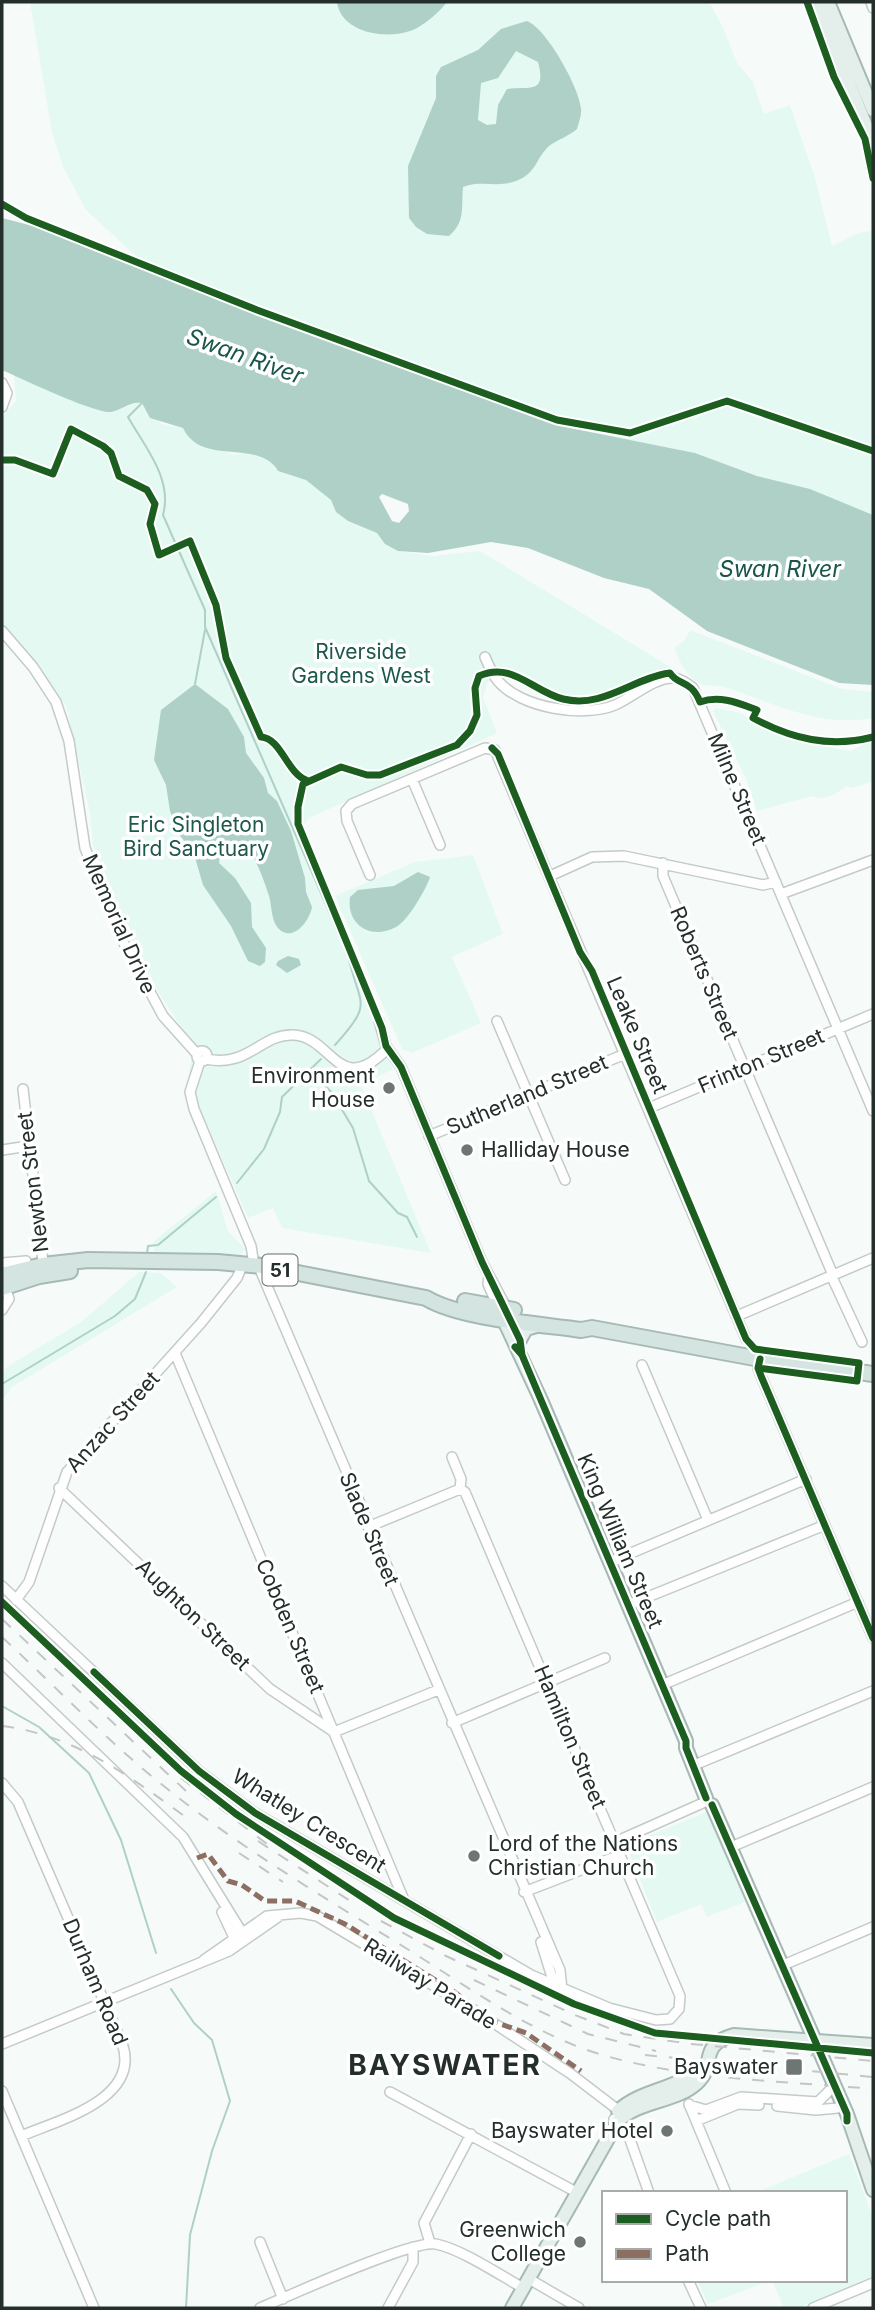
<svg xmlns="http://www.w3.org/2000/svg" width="875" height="2310" font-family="Inter,sans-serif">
<rect width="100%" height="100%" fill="#f6fbfa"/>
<!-- green -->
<path fill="#e3f9f2" d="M30 2H709L723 27 737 63 753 82 764 114 790 105 815 178 832 246 856 234 873 230V515L810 489 758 476 695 453 560 426 571 421 525 408 163 271 138 258 86 210 63 167 52 133Z
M14 375C32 382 97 414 112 412 124 410 129 401 142 403L161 424 183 428 233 455C251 450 269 455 278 471L306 480 331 500 336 512 348 521 377 533 386 544 398 551 433 556 480 551 677 671C642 685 610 701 572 699 542 698 521 672 488 682L483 697 497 733 309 818 299 830 393 1069 361 1085 431 1253 282 1228 273 1208 248 1218 188 1082 193 1045 143 969 93 846 90 813 66 705 2 625V417L16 401Z
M690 630 842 689 873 692V718C819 728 775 704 725 687 717 685 706 687 699 683 685 676 680 661 674 648L684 641Z
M716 708 740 713 770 731 799 742 850 751 873 740V781L853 788 846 786C836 794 825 802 812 796L757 811 746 779 713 711Z
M473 855 503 934 452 957 481 1023 412 1053 402 1049 335 896 415 862Z
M216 1191 228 1231 245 1249 240 1256 154 1253 153 1242Z
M139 1272 161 1273 177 1287 12 1387 2 1400V1373L8 1366 81 1322Z
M707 1812 745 1902 707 1917 701 1904 657 1922 626 1845Z
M849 2154 873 2217V2276L798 2308H784L772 2280H845V2193H755Z
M697 2280H771L708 2304Z"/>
<!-- water -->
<path fill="#aed0c7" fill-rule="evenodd" d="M337 2H447C439 12 428 22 417 28 393 41 341 35 337 2Z
M527 21C546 28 579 87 581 108 582 114 579 122 577 129 569 136 557 140 549 146 536 158 536 174 516 181 497 188 482 180 463 187 461 208 466 221 449 236L427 234 416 227 409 218 408 166 436 98V76L441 67 478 50 501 29ZM516 51 538 62C547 95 529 86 507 89L498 105 496 124 487 125 478 120 481 83 498 78Z
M2 218 37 227 232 304 466 388 560 426 695 453 757 476 810 489 873 515V685L839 683 707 631 649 589 604 578 528 548 491 542 428 553 398 551 385 544 377 533 348 521 336 512 331 500 306 480 278 471C259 438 201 467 183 428L150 418 142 403C129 401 123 410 111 412 96 414 20 378 2 370ZM382 494 408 504 409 511 399 523 392 521 379 497Z
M195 684 228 709 244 737 246 753 264 778 268 793 277 801 291 831 305 878 306 892 312 907C310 920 293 944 278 928 271 920 272 906 269 896 263 878 254 848 235 841L221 845 219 863 235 878 251 903 252 927 266 948 265 962 260 966 248 961 231 926 203 885 194 854 179 834 170 811 166 785 154 760 161 710Z
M418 872 430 877C427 888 407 922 396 927 370 941 346 924 350 897L358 890 394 886Z
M288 956 299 959 301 965 287 973 276 965 278 961Z"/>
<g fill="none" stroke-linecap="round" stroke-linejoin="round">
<!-- stream -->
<path stroke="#aed0c7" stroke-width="2" d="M143 402 128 417C145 447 173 479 163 515L205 610V627L348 955C359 1007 375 1001 335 1045
M195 684 205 630
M311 1070 332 1093 353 1128 369 1181 398 1213 407 1217 417 1237
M237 1183 264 1149 280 1112 282 1097 321 1059
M147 1253 148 1246 158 1245 216 1197
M2 1384 115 1316 135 1299 146 1272
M2 1706 39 1727 89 1773 121 1840 156 1953
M171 1989 194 2023 212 2040 230 2101 212 2151 190 2235 186 2308"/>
<!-- minor casing -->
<g stroke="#c3cbc8" stroke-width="12">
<path id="minor" d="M871 2 873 8
M2 383 7 393 2 407
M2 631 33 667 56 702 69 741 85 848 120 936 163 1016 197 1054
M485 657C489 666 492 674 498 681 521 708 583 718 615 705 632 698 654 677 674 678 680 679 688 684 693 688L873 1111
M412 779 440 845
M663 863V876L833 1275
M370 875 347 821 346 811 352 804 485 748 495 750 746 1339
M550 876 592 857 624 856 763 885 776 882
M781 894 873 860
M379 1021 386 1046 401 1067 482 1262 507 1309
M497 1021 565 1180
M197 1056a5 5 0 1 1 10 0a5 5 0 1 1-10 0Z
M206 1059C249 1068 261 1033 294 1035 332 1037 339 1098 387 1049
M200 1061 190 1092 194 1109 251 1246 254 1265
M23 1089 44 1270
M649 1108 873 1014
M429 1136 625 1054
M2 1150 29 1146
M2 1263 26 1261
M262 1266 261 1272 560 1970 562 1990
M831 1275 862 1342
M489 1276 488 1284 498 1307
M2 1310 9 1299 4 1284
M737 1316 873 1258
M175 1353 404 1900
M760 1359 758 1368 761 1376 873 1638
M642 1365 708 1520
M59 1488 270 1689 334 1732 438 1690
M368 1527 460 1489
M610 1562 806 1479
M2 1586 199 1771 255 1813 531 1975 609 2008 656 2020 670 2019 679 2009 680 1996 465 1492 460 1489 461 1479 452 1457
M16 1600 29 1582 67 1472 201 1323 237 1278 243 1264
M628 1605 825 1525
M2 1663 183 1837 246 1939
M662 1685 858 1602
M452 1723 605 1658
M692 1766 873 1691
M2 1783 18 1802 122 2043C142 2099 59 2120 21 2136
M615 1842 705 1802
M731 1847 873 1787
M524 1892 620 1855
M222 1912 237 1944
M541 1942 555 1987
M204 1960 267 1916 301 1913 317 1916 471 2008 571 2074 622 2113
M781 1966 873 1927
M2 2044 229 1951 278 1917
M2 2091 94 2308
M390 2092 576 2192
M689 2104 726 2193
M689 2105 706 2110 741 2097 818 2102 831 2089
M777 2106 816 2110 838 2108
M614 2119 628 2134 649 2193
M696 2121 738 2104 759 2105
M260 2242 283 2299
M430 2243 424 2223 471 2134
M529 2279 579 2308
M688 2280 701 2308
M260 2308C289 2296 413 2239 436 2244 461 2249 500 2275 523 2288
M388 2308 413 2262V2247
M813 2308 873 2283"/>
</g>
<!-- major casing -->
<g stroke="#a6b9b5" stroke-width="16">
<path id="major" d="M816 2 873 143
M828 2 873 110
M873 153V166
M501 1314 541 1400 686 1741V1748L706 1798
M520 1340 526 1329 540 1325
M712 1805 847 2114 873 2190
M618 2111C636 2094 661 2091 682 2080 692 2075 694 2068 705 2066
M512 2308 618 2121C640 2100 675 2103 697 2083 717 2065 697 2045 734 2035L873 2045"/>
</g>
<!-- highway casing -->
<g stroke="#a6b9b5" stroke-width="18">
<path id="highway" d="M2 1275 43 1265 88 1260 218 1262 262 1266 426 1298C461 1319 539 1324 581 1330L592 1328 760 1359 873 1374
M2 1288 39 1276 70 1271
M465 1301 514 1310"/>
</g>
<!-- minor -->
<use href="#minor" stroke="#fefefe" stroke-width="9"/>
<!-- major -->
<use href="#major" stroke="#e4efec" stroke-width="12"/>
<!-- highway -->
<use href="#highway" stroke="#d4e5e1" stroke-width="14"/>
<!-- rail -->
<path stroke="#c4c6c5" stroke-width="2" stroke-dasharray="12 12" stroke-linecap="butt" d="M2 1619 186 1791
M2 1637C56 1687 107 1741 165 1787 244 1851 334 1903 420 1957 478 1994 539 2037 606 2056 692 2080 785 2081 873 2089
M2 1726C75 1735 129 1776 187 1818
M181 1778 267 1844
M258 1841 358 1906
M239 1853 283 1882
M381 1921 446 1956 575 2015 624 2034 691 2044 873 2061
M474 1980 588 2034 656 2051
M645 2055 873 2077"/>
<!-- quiet -->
<path stroke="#8d6e63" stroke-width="5" stroke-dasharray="10 5" stroke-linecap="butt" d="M197 1858 208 1854 228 1881 242 1885 265 1901H295L345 1924 453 1991 495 2022 526 2033 581 2071"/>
<!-- cycleway casing -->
<g stroke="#fff" stroke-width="11">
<path id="cycleway" d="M807 2 834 77 865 139 873 178
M2 204 26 218 257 310 557 420 630 433 727 401 873 451
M2 460H15L53 474 71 429 103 446 111 453 119 476 147 490 155 504 150 524 159 555 190 541 216 605 226 658 261 737C281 738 287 773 306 780
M492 748 498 754 580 952 592 971 746 1339 755 1349 859 1363 857 1381 758 1368
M515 1347 522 1355 541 1400 686 1741V1748L706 1798
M522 1355 520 1340 482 1262 401 1067 386 1046 382 1028 298 824V807L303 784 341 767 367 775H380L457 745 470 731 477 715 475 688 479 676C512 661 532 691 563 699 603 709 633 678 670 673 678 686 691 679 700 702 720 695 738 703 757 710L753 718C792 739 830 748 873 737
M760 1359 758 1368 761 1376 873 1638
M2 1602 181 1771 236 1814 394 1918 574 2004 655 2033 873 2053
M94 1672 199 1771 255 1813 499 1956
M712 1805 847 2114V2121"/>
</g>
<!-- cycleway -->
<use href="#cycleway" stroke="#1b5e20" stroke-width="7"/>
</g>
<!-- markers -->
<g fill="#6e7673" stroke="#fff" stroke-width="2.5">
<circle cx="389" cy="1088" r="7"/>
<circle cx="467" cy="1150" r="7"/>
<circle cx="474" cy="1856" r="7"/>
<rect x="785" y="2058" width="18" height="18" rx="3.5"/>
<circle cx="667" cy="2131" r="7"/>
<circle cx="580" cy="2242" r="7"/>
</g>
<g text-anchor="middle" stroke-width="7" stroke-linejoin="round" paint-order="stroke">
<!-- shield labels -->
<rect fill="#fff" stroke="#666d6b" stroke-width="2" x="262.5" y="1254.5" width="35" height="31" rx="5"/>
<g font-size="19" font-weight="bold" fill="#242f2b">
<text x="280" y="1277">51</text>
</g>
<!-- park labels -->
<g font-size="21" fill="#1c594b" stroke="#fff">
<text x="361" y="659">Riverside<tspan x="361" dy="24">Gardens West</tspan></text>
<text x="196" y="832">Eric Singleton<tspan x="196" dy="24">Bird Sanctuary</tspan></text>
</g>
<!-- street labels -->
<g font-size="21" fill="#242f2b" stroke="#fff">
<text transform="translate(737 789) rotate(67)" y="7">Milne Street</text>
<text transform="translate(119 924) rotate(66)" y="7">Memorial Drive</text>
<text transform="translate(704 973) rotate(67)" y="7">Roberts Street</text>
<text transform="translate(637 1035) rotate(67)" y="7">Leake Street</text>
<text transform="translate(761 1061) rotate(-23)" y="7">Frinton Street</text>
<text transform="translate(527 1095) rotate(-23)" y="7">Sutherland Street</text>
<text transform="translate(33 1182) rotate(-97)" y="7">Newton Street</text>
<text transform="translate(113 1422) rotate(-48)" y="7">Anzac Street</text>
<text transform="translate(369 1529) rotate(67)" y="7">Slade Street</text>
<text transform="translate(620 1541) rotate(67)" y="7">King William Street</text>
<text transform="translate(193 1615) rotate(44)" y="7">Aughton Street</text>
<text transform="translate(290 1626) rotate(67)" y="7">Cobden Street</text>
<text transform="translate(570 1737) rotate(67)" y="7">Hamilton Street</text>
<text transform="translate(309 1821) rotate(32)" y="7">Whatley Crescent</text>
<text transform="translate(95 1982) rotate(67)" y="7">Durham Road</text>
<text transform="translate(430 1984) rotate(32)" y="7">Railway Parade</text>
</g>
<!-- poi labels -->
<g font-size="21" fill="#242f2b" stroke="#fff" text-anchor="end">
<text x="375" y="1083">Environment<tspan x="375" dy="24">House</tspan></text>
<text x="481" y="1157" text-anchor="start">Halliday House</text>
<text x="488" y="1851" text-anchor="start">Lord of the Nations<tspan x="488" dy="24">Christian Church</tspan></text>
<text x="778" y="2074">Bayswater</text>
<text x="653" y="2138">Bayswater Hotel</text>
<text x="566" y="2237">Greenwich<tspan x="566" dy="24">College</tspan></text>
</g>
<!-- water labels -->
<g font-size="23" font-style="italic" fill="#185649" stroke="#fff">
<text transform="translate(245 356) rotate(20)" y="8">Swan River</text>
<text x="780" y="577">Swan River</text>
</g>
<!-- district labels -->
<g font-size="28" font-weight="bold" letter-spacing="2" fill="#242f2b" stroke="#fff">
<text x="445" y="2075">BAYSWATER</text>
</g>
</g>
<!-- border -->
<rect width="875" height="2310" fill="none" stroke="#242f2b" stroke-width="7"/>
<!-- legend -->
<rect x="602" y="2191" width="245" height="91" fill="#ffffff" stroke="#a7acaa" stroke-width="2"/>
<rect x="616" y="2214" width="35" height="10" fill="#1b5e20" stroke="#a7acaa" stroke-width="2"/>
<text x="665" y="2226" font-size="21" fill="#242f2b">Cycle path</text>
<rect x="616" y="2249" width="35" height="10" fill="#8d6e63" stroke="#a7acaa" stroke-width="2"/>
<text x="665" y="2261" font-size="21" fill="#242f2b">Path</text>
</svg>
